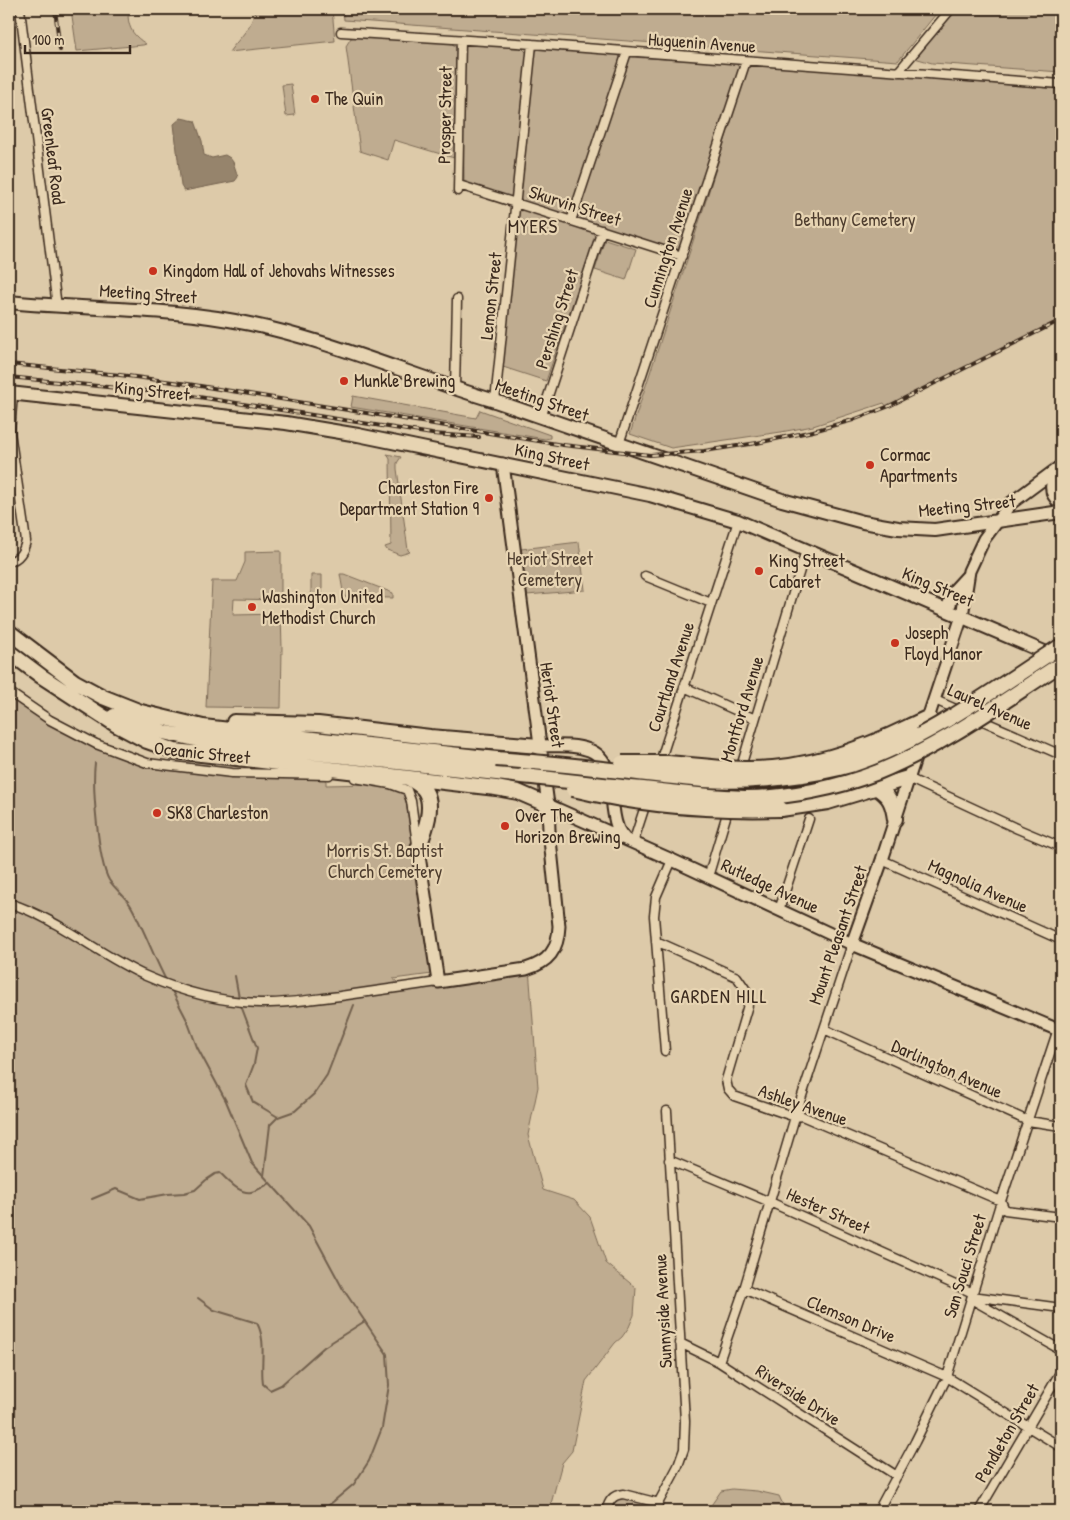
<svg xmlns="http://www.w3.org/2000/svg" width="1070" height="1520" font-family="'Patrick Hand',sans-serif">
<rect width="100%" height="100%" fill="#ddcaa9"/>
<filter id="ink" filterUnits="userSpaceOnUse"><feTurbulence type="fractalNoise" baseFrequency=".02" numOctaves="2"/><feDisplacementMap in="SourceGraphic" scale="10" xChannelSelector="R" yChannelSelector="G"/><feConvolveMatrix kernelMatrix="1 2 1 2 8 2 1 2 1" color-interpolation-filters="sRGB"/></filter>
<g filter="url(#ink)">
<!-- green -->
<path fill="#bfac90" stroke="#7d6b57" d="M71 9H133V15L128 16C129 30 134 36 146 44L143 45 77 51Z
M255 9H332L335 41 229 52C239 38 253 27 255 9Z
M343 9H940L898 61 344 20Z
M951 9H1061V72L932 63 911 57Z
M357 37 450 43 454 45 457 49 454 158 394 140 388 160 360 151 346 46 351 38Z
M468 44 521 47 527 53 512 195 510 197 464 182 463 105 464 48Z
M538 49 618 54 621 59 570 213 566 216 522 202 519 196 534 54Z
M630 57 735 63 738 66 739 69 680 248 676 250 578 219 577 215 607 122Z
M756 65 1061 89V320L887 407 884 403 813 426 781 432 671 448 630 434 690 251 748 67Z
M291 84 295 115 286 116 282 85Z
M521 209 593 231 595 238 546 381 503 367 517 213Z
M605 239 636 249 626 280 595 270Z
M353 396 476 418 480 410 550 435V438L545 439 351 407Z
M387 454 401 457 397 463V469L408 550 410 552 400 555 387 550 385 547 391 545 390 459Z
M579 542 585 590 527 595 521 549Z
M281 551V600L234 599 233 615 281 614 282 648 281 708 206 707 212 581H237L245 562V552Z
M340 574H344L393 593V598L344 597Z
M311 575H322V597H311Z
M9 692 50 720 147 763 191 769 326 775V785L374 784 404 789 432 974 393 979 406 988 529 968 538 1087 528 1135 543 1190 574 1200 590 1217 606 1263 636 1288 634 1315 629 1327 622 1337 615 1343 586 1381 572 1451 562 1463 549 1511H15L9 1509Z
M732 1489 757 1491 779 1496 785 1509 784 1511H707L721 1491Z
M617 1494 659 1503 654 1511H606Z"/>
<!-- water -->
<path fill="#96846c" stroke="#72604d" d="M181 118 195 121 202 141 204 155 212 158 225 155 230 158 233 162 238 177 235 181 184 191 181 186 174 124Z"/>
<g fill="none" stroke-linecap="round" stroke-linejoin="round">
<!-- stream -->
<path stroke="#72604d" stroke-width="2" d="M95 763C92 785 98 861 109 880 115 889 125 896 131 906 145 931 154 958 167 982
M235 976 239 998
M171 989 187 1020 197 1047 226 1101 252 1163 309 1226 343 1289 387 1354 389 1385 382 1428 369 1461 354 1484 322 1511
M240 1003 257 1048 254 1064 246 1085 253 1102 278 1117
M264 1176 270 1125 278 1117 295 1111 314 1094 327 1075 354 1005
M92 1199 116 1189 140 1199 168 1194 184 1193 195 1190 206 1180 215 1174 220 1173C228 1180 239 1194 251 1192 257 1191 264 1186 270 1183
M198 1298 214 1310 257 1323C267 1342 260 1363 263 1384L270 1390 281 1385 324 1347 365 1321"/>
<!-- street casing -->
<g stroke="#3b2a1e" stroke-width="11">
<path id="street" d="M20 9 57 307
M341 32 532 44 1061 84
M898 72 951 9
M459 185 682 256
M458 191 461 40
M571 221 627 52
M455 389 457 299
M495 401 532 44
M541 418 602 230
M619 444 746 61
M9 561C19 560 24 550 26 541L10 432 13 393
M645 576 711 603
M684 687 755 719
M9 692 50 720 96 744 147 763 232 773 329 775
M935 700 1061 755
M659 765 738 521
M355 778 390 784 407 790 411 801 417 844
M908 778 1018 829 1061 847
M633 843 647 800
M882 860 1061 940
M708 877 806 550
M9 903C59 919 99 955 146 976 182 992 221 1002 260 1003 287 1004 313 999 340 996 373 991 405 987 438 982
M779 910 809 819
M656 941 737 977 746 990 748 1005 726 1080 728 1089 734 1096 795 1117 802 1116 1001 1201 1005 1210 1061 1217
M824 1029 1028 1121 1061 1126
M665 1051 654 916 656 897 672 860
M669 1160 770 1202 973 1293
M744 1289 947 1377 1061 1447
M972 1296 1061 1308
M971 1299 1061 1350
M680 1343 719 1362 897 1476
M719 1362 744 1289 795 1117 852 944
M606 1511C609 1501 612 1495 623 1494L659 1503
M654 1511 678 1466 684 1449 685 1421 667 1111
M875 1511 879 1509 915 1442 947 1377 1001 1201 1061 1020
M979 1511 1061 1371"/>
</g>
<!-- secondary casing -->
<g stroke="#3b2a1e" stroke-width="15">
<path id="secondary" d="M926 724 962 616 969 571 984 539 1011 503 1061 466
M539 746C556 746 573 744 589 750 618 760 608 804 617 826 618 831 622 835 625 839
M548 805 672 860 852 944 1061 1031
M418 849 438 982 526 969C549 962 558 950 559 926L549 830 548 805 503 464
M852 944 882 860 918 749"/>
</g>
<!-- primary casing -->
<g stroke="#3b2a1e" stroke-width="16">
<path id="primary" d="M9 302C89 310 171 307 250 324 333 341 414 377 495 401L782 500 863 522 898 528 935 530 1061 512
M9 393 286 423 358 435 650 495 738 521 1056 657
M1060 467C1052 481 1047 492 1061 503
M947 610 955 590 967 577"/>
</g>
<!-- highway casing -->
<g stroke="#3b2a1e" stroke-width="18">
<path id="highway" d="M9 632 75 682 103 697 141 712 203 727 496 759
M9 652 41 676 115 724 147 741 175 751 496 788 518 792 548 805
M114 716 163 732 200 740 522 776
M234 722 318 724 430 737 539 746
M910 726 929 717
M410 779C415 782 422 786 425 791 435 807 424 833 418 849
M877 788C890 796 893 804 895 819
M781 809 828 802 908 778"/>
</g>
<!-- street -->
<use href="#street" stroke="#e7d4b2" stroke-width="8"/>
<!-- secondary -->
<use href="#secondary" stroke="#e7d4b2" stroke-width="11"/>
<!-- primary -->
<use href="#primary" stroke="#e7d4b2" stroke-width="12"/>
<!-- highway -->
<use href="#highway" stroke="#e7d4b2" stroke-width="14"/>
<!-- rail casing -->
<g stroke="#3b2a1e" stroke-width="4">
<path id="rail" d="M55 9 60 50
M9 108V9
M9 364 120 375 188 384 563 445 650 455 704 451 757 443 813 431 853 420 887 407 1061 320
M9 377 186 395 432 434 479 437"/>
</g>
<!-- rail -->
<use href="#rail" stroke="#e7d4b2" stroke-width="2" stroke-dasharray="5.5" stroke-linecap="butt"/>
<!-- highway-bridge casing -->
<g stroke="#3b2a1e" stroke-width="18" stroke-linecap="butt">
<path id="highway-bridge" d="M496 759C537 762 579 766 620 771 648 774 676 778 703 780 749 783 810 777 854 764 927 740 997 687 1061 646
M622 763C637 763 653 763 668 763 695 765 722 769 749 769 805 769 861 750 910 726
M522 776C562 780 602 785 643 789 676 793 710 797 745 798 789 798 837 788 878 772 944 745 1002 702 1061 664
M573 789C642 806 711 811 781 809"/>
</g>
<!-- highway-bridge -->
<use href="#highway-bridge" stroke="#e7d4b2" stroke-width="14"/>
</g>
</g>
<!-- markers -->
<g fill="#c8321e" stroke="#e7d4b2" stroke-width="2">
<circle cx="315" cy="99" r="5"/>
<circle cx="153" cy="271" r="5"/>
<circle cx="344" cy="381" r="5"/>
<circle cx="870" cy="465" r="5"/>
<circle cx="489" cy="498" r="5"/>
<circle cx="759" cy="571" r="5"/>
<circle cx="252" cy="607" r="5"/>
<circle cx="895" cy="643" r="5"/>
<circle cx="157" cy="813" r="5"/>
<circle cx="505" cy="826" r="5"/>
</g>
<g text-anchor="middle" stroke-width="4.5" stroke-linejoin="round" paint-order="stroke">
<!-- street labels -->
<g font-size="18" fill="#3b2a1e" stroke="#e7d4b2">
<text transform="translate(702 43) rotate(4)" y="6">Huguenin Avenue</text>
<text transform="translate(445 115) rotate(-89)" y="6">Prosper Street</text>
<text transform="translate(53 156) rotate(83)" y="6">Greenleaf Road</text>
<text transform="translate(575 206) rotate(18)" y="6">Skurvin Street</text>
<text transform="translate(668 248) rotate(-72)" y="6">Cunnington Avenue</text>
<text transform="translate(148 294) rotate(4)" y="6">Meeting Street</text>
<text transform="translate(491 296) rotate(-84)" y="6">Lemon Street</text>
<text transform="translate(557 319) rotate(-72)" y="6">Pershing Street</text>
<text transform="translate(152 391) rotate(6)" y="6">King Street</text>
<text transform="translate(542 400) rotate(19)" y="6">Meeting Street</text>
<text transform="translate(552 457) rotate(12)" y="6">King Street</text>
<text transform="translate(967 506) rotate(-6)" y="6">Meeting Street</text>
<text transform="translate(938 587) rotate(23)" y="6">King Street</text>
<text transform="translate(671 677) rotate(-72)" y="6">Courtland Avenue</text>
<text transform="translate(552 705) rotate(82)" y="6">Heriot Street</text>
<text transform="translate(990 707) rotate(24)" y="6">Laurel Avenue</text>
<text transform="translate(742 709) rotate(-73)" y="6">Montford Avenue</text>
<text transform="translate(202 753) rotate(6)" y="6">Oceanic Street</text>
<text transform="translate(770 886) rotate(25)" y="6">Rutledge Avenue</text>
<text transform="translate(978 886) rotate(24)" y="6">Magnolia Avenue</text>
<text transform="translate(838 935) rotate(-71)" y="6">Mount Pleasant Street</text>
<text transform="translate(947 1069) rotate(24)" y="6">Darlington Avenue</text>
<text transform="translate(803 1105) rotate(19)" y="6">Ashley Avenue</text>
<text transform="translate(828 1211) rotate(24)" y="6">Hester Street</text>
<text transform="translate(965 1266) rotate(-73)" y="6">San Souci Street</text>
<text transform="translate(663 1311) rotate(-93)" y="6">Sunnyside Avenue</text>
<text transform="translate(851 1319) rotate(23)" y="6">Clemson Drive</text>
<text transform="translate(798 1395) rotate(33)" y="6">Riverside Drive</text>
<text transform="translate(1007 1433) rotate(-60)" y="6">Pendleton Street</text>
</g>
<!-- poi labels -->
<g font-size="18" fill="#3b2a1e" stroke="#e7d4b2" text-anchor="start">
<text x="325" y="105">The Quin</text>
<text x="163" y="277">Kingdom Hall of Jehovahs Witnesses</text>
<text x="354" y="387">Munkle Brewing</text>
<text x="880" y="461">Cormac<tspan x="880" dy="21">Apartments</tspan></text>
<text x="479" y="494" text-anchor="end">Charleston Fire<tspan x="479" dy="21">Department Station 9</tspan></text>
<text x="769" y="567">King Street<tspan x="769" dy="21">Cabaret</tspan></text>
<text x="262" y="603">Washington United<tspan x="262" dy="21">Methodist Church</tspan></text>
<text x="905" y="639">Joseph<tspan x="905" dy="21">Floyd Manor</tspan></text>
<text x="167" y="819">SK8 Charleston</text>
<text x="515" y="822">Over The<tspan x="515" dy="21">Horizon Brewing</tspan></text>
</g>
<!-- park labels -->
<g font-size="18" fill="#4f3e2f" stroke="#e7d4b2">
<text x="855" y="226">Bethany Cemetery</text>
<text x="550" y="565">Heriot Street<tspan x="550" dy="21">Cemetery</tspan></text>
<text x="385" y="857">Morris St. Baptist<tspan x="385" dy="21">Church Cemetery</tspan></text>
</g>
<!-- neighbourhood labels -->
<g font-size="19" letter-spacing="1" fill="#3b2a1e" stroke="#e7d4b2">
<text x="533" y="233">MYERS</text>
<text x="719" y="1003">GARDEN HILL</text>
</g>
</g>
<!-- margin -->
<rect width="1070" height="1520" fill="none" stroke="#e7d4b2" stroke-width="30"/>
<rect x="15" y="15" width="1040" height="1490" fill="none" stroke="#3b2a1e" stroke-width="2" filter="url(#ink)"/>
<!-- scale -->
<path d="M25 45v8h105v-8" fill="none" stroke="#3b2a1e" stroke-width="2.5"/>
<text x="32" y="45" font-size="15" fill="#3b2a1e" stroke="#e7d4b2" stroke-width="4" paint-order="stroke">100 m</text>
</svg>
